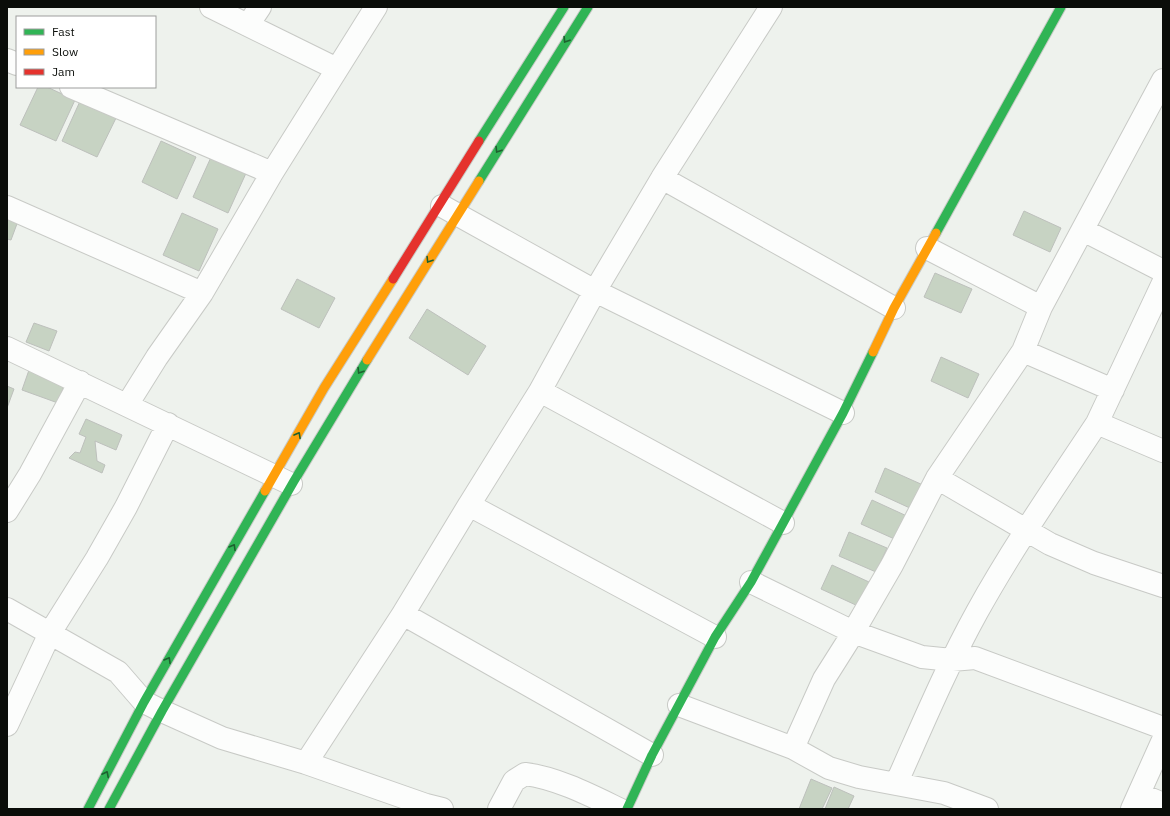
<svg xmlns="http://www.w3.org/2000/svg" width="1170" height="816" font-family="'IBM Plex Sans',sans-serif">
<rect width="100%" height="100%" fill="#eef2ed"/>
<!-- building -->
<path fill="#c7d3c3" stroke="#bdc0bc" d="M38 87H47L75 100 56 141 20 125Z
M81 99 117 116 97 157 62 141Z
M161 141 196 157 177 199 142 182Z
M212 155 247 171 228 213 193 197Z
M1024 211 1061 228 1050 252 1013 235Z
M182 213 218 229 199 271 163 255Z
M7 216 18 221 11 240 7 239Z
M935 273 972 289 961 313 924 297Z
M297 279 335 298 319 328 281 309Z
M427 309 486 346 468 375 409 338Z
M34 323 57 331 49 351 26 342Z
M941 357 979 374 968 398 931 381Z
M29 370 65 383 58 403 22 390Z
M7 386 14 389 7 408Z
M86 419 122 435 116 450 95 441 97 461 105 465 102 473 69 458 75 452 80 453 86 437 79 434Z
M885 468 923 485 912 509 875 492Z
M872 500 909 517 899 541 861 524Z
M849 532 887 548 876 572 839 556Z
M832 565 869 582 858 606 821 589Z
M811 779 832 788 822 809H799Z
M834 787 854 796 848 809H825Z"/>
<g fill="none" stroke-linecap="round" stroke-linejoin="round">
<!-- street casing -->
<g stroke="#c8cac6" stroke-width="24">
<path id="street" d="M211 7 337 69
M248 25 260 7
M7 60 17 64
M71 87 272 173
M662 178 894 308
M442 206 595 291 843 413
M7 207 202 293
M1083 230 1163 271
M927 248 1041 307
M7 348 291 484
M1023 351 1113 390
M540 391 783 523
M127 405 157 357 202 293 272 173 376 7
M1097 423 1163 283
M937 478 1050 544 1094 563 1163 586
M469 505 540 391 595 291 662 178 771 7
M7 511 30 474 80 382
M751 582 853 632 922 657 952 660 975 658 1163 728
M7 609 118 672 144 702 162 711 222 738 306 763 403 614
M679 705 793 748 824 679 848 641 892 565 937 478 1023 351 1041 307 1163 80
M7 725 50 633 97 558 126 507 168 424
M793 748 829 768 859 777 944 793 987 809
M652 755 403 614 469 505 715 637
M306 763 426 805 442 809
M896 784C922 726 946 668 977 612 1013 547 1056 485 1097 423L1163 451
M1139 794 1163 804
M499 809 514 781 525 774C557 778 590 795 619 809
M1132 809 1163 740"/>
</g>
<!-- fast casing -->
<g stroke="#c8cac6" stroke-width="11">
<path id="fast" d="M479 141 564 7
M479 181 588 7
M936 233 1061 7
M88 809 144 702 265 491
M109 809 162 711 294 481 367 360
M627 809 652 755 715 637 751 582 843 413 873 352"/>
</g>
<!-- slow casing -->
<g stroke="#c8cac6" stroke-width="11">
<path id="slow" d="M873 352 894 308 936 233
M367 360 479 181
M265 491 324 388 393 279"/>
</g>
<!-- jam casing -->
<g stroke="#c8cac6" stroke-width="11">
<path id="jam" d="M393 279 479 141"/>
</g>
<!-- street -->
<use href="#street" stroke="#fcfdfc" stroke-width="22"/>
<!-- fast -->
<use href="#fast" stroke="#30b455" stroke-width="9"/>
<!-- slow -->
<use href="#slow" stroke="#ff9f0a" stroke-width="9"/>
<!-- jam -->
<use href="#jam" stroke="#e5322d" stroke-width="9"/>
</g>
<!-- one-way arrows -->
<defs><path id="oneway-chevron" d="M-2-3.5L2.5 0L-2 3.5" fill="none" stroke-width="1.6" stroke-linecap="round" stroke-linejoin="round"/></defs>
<g stroke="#1d602f">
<use href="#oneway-chevron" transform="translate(566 40) rotate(122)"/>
<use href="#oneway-chevron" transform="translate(498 150) rotate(122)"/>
<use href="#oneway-chevron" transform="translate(429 260) rotate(122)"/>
<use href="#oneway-chevron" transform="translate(360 371) rotate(122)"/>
<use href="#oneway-chevron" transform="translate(298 435) rotate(-61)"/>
<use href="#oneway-chevron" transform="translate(233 547) rotate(-60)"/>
<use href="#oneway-chevron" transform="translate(168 660) rotate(-60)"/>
<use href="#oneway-chevron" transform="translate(106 774) rotate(-63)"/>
</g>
<!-- border -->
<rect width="1170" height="816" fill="none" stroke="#0a0d09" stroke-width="16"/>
<!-- legend -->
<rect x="16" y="16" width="140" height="72" fill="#ffffff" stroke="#9d9e9d"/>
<rect x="24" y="29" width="20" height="6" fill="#30b455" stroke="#9d9e9d"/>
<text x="52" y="36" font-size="12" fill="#0a0d09">Fast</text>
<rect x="24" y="49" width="20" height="6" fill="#ff9f0a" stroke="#9d9e9d"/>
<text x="52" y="56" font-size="12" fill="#0a0d09">Slow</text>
<rect x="24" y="69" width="20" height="6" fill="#e5322d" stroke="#9d9e9d"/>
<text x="52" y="76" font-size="12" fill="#0a0d09">Jam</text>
</svg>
